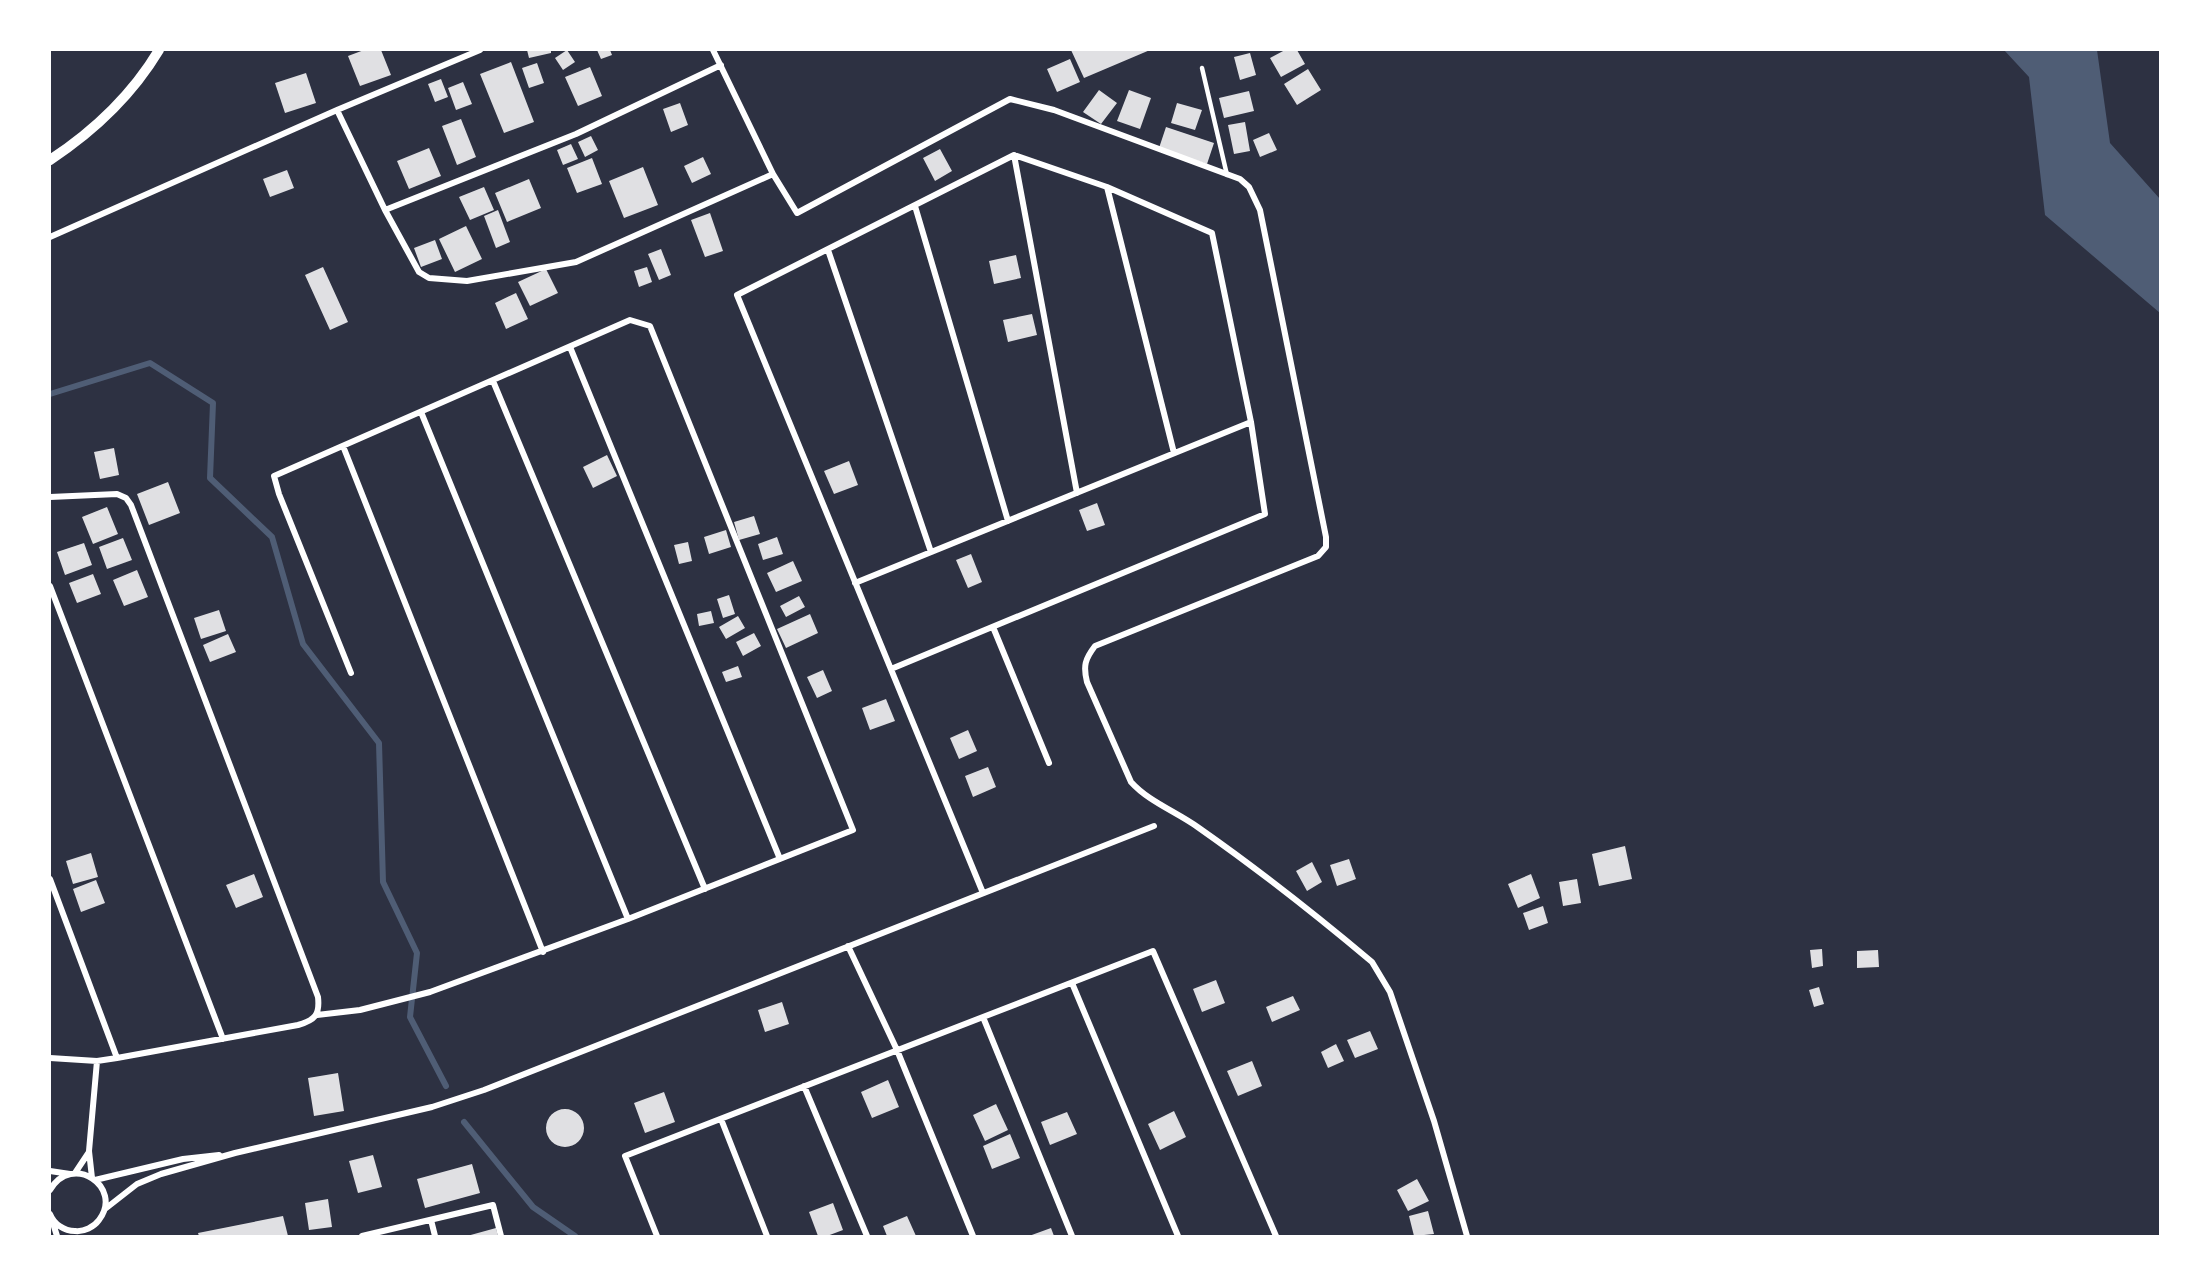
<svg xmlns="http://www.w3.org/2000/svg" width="2210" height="1286" font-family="'Roboto Condensed',sans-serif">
<rect width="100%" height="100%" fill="#2d3142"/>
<!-- water -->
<path fill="#4f5d75" d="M2004 50H2097L2110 143 2160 199V313L2045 215 2029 77Z"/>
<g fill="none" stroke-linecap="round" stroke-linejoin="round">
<!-- stream -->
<path stroke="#4f5d75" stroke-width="6" d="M50 394 150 363 213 403 210 478 272 537 303 644 379 743 383 882 417 953 410 1017 446 1086
M464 1122 533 1207 575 1236"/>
</g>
<!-- building -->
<path fill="#e0e0e3" d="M364 50H381L391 75 360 86 348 56Z
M527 50H551V53L529 58Z
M567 50 575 62 563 70 555 58Z
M597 50H610L612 55 601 59Z
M1071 50H1150L1084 78Z
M1285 50H1297L1305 64 1281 77 1270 58Z
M1250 53 1256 75 1240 80 1234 57Z
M1070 59 1080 82 1057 92 1047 69Z
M511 62 534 122 504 133 480 74Z
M537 63 544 83 529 88 522 68Z
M590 67 602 96 578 106 565 77Z
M1308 69 1321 90 1297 105 1284 84Z
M306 73 316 103 285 113 275 83Z
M441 79 448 97 435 102 428 84Z
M463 82 472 104 456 110 448 88Z
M1099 90 1117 103 1101 124 1083 112Z
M1129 90 1151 98 1140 129 1117 121Z
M1249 91 1254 111 1224 118 1219 98Z
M680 103 688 125 671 132 663 109Z
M1177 103 1202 110 1195 130 1171 123Z
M461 119 476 157 457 165 442 126Z
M1245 122 1250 151 1234 154 1228 125Z
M1166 127 1214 143 1207 164 1159 148Z
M1269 133 1277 150 1260 157 1253 140Z
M591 136 598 150 585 157 578 142Z
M571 144 578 159 563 165 557 150Z
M429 148 441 176 409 189 397 161Z
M940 149 952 171 935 181 923 158Z
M703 157 711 174 692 183 684 166Z
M592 158 602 184 577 193 567 168Z
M643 167 658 205 624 218 609 181Z
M287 170 294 188 270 197 263 179Z
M529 179 541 208 507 222 495 193Z
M484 187 494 210 470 220 459 197Z
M498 210 510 242 496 248 484 216Z
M710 213 723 251 705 257 691 220Z
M466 226 482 259 455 272 439 239Z
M435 240 442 259 421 267 414 248Z
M661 249 671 275 659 280 648 254Z
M1016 255 1021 278 994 284 989 261Z
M323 267 348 322 330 330 305 275Z
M647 267 652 282 639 287 634 271Z
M546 269 558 293 530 306 518 282Z
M516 293 528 319 506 329 495 303Z
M1032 314 1037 335 1008 342 1003 320Z
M114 448 119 475 100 479 94 452Z
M607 455 617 476 593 488 583 467Z
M849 461 858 485 834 494 824 471Z
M168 482 180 513 149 525 137 494Z
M1097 503 1105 525 1087 531 1079 510Z
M107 507 118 534 93 544 82 517Z
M754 516 760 534 739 540 734 522Z
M726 530 731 547 709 554 704 537Z
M777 537 783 554 763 560 758 544Z
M123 538 132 560 107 569 99 547Z
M688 542 692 561 679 564 674 545Z
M84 543 92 565 65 575 57 552Z
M971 554 982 582 968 588 956 560Z
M793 561 802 581 776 592 767 573Z
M137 570 148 597 124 606 113 580Z
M93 574 101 594 77 603 69 583Z
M729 595 735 614 723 618 717 599Z
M799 596 805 607 786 617 780 606Z
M219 610 226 631 201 639 194 618Z
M711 611 714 623 699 626 697 614Z
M810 614 818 633 786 648 777 629Z
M738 616 745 628 726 639 719 627Z
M754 633 761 646 743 656 736 642Z
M228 634 236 652 210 662 203 645Z
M738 666 742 677 726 682 722 672Z
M823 670 832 691 817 698 807 677Z
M886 699 895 721 870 730 862 708Z
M968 730 977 751 959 759 950 738Z
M988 767 996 787 973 797 965 776Z
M1625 846 1632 879 1599 886 1592 854Z
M91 853 98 877 73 884 66 861Z
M1349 859 1356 879 1337 886 1330 865Z
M1312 862 1322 882 1307 891 1296 871Z
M254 874 263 897 236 908 226 885Z
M1531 874 1540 898 1518 908 1508 884Z
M1577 879 1581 903 1563 906 1559 882Z
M96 880 105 903 81 912 73 889Z
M1543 906 1548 923 1529 930 1523 913Z
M1822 949 1823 966 1812 968 1810 950Z
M1878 950 1879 967 1857 968V951Z
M1216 980 1225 1003 1202 1012 1193 989Z
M1819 987 1824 1004 1814 1007 1809 990Z
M1293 996 1300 1010 1272 1022 1266 1007Z
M782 1002 789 1024 765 1032 758 1010Z
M1370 1031 1378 1049 1355 1058 1347 1040Z
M1336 1044 1344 1061 1328 1068 1321 1052Z
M1252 1061 1262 1086 1238 1096 1227 1071Z
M338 1073 344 1111 314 1116 308 1078Z
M888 1080 899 1107 872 1118 861 1092Z
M664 1092 675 1122 645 1133 634 1103Z
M996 1104 1008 1130 985 1141 973 1115Z
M546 1128a19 19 0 1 1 38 0a19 19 0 1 1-38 0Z
M1174 1111 1186 1137 1160 1150 1148 1124Z
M1067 1112 1077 1134 1050 1145 1041 1122Z
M1010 1134 1020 1158 992 1169 983 1146Z
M373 1155 382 1187 358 1193 349 1161Z
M472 1164 480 1193 425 1208 417 1179Z
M1417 1179 1429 1201 1408 1211 1397 1190Z
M328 1199 332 1227 309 1230 305 1203Z
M833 1203 843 1230 827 1236H818L809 1212Z
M1428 1211 1434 1234 1414 1236 1409 1216Z
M283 1216 288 1236H199L198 1233Z
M907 1216 916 1236H887L883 1226Z
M496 1228 498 1236H467Z
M1051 1228 1054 1236H1029Z"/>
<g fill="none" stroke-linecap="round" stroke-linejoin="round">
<!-- service -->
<path stroke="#fff" stroke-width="4.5" d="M1202 68 1227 175"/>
<!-- minor -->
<path stroke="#fff" stroke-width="6" d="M713 50 773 174 797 213 1010 99 1054 110 1240 179 1249 187 1260 210 1326 537V547L1318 556 1095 646C1085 659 1083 666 1087 682L1131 782C1149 802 1177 812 1199 828 1259 870 1316 915 1372 962L1390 992 1434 1121 1467 1236
M337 110 385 210 419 272 429 278 467 281 576 262 773 174
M1014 155 1077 493
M1107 187 1174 453
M915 206 1008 521
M385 210 576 134 721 65
M50 237 337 110 480 50
M828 250 931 552
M570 347 780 859
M493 381 705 889
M421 412 628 919
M343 446 543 952
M50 497 117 494 126 498 131 505 318 997C320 1015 315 1020 298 1025L117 1058 97 1061 50 1058
M855 583 1251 422
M50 586 223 1039
M993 627 1049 763
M891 669 1265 514 1251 422 1212 233 1107 187 1014 155 737 295 983 893
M50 879 117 1058
M848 946 897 1050 973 1236
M1072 983 1178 1236
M317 1015 360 1010 430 992 628 919 853 830 650 326 630 320 274 476 279 494 351 673
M983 1017 1072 1236
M804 1086 867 1236
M721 1119 767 1236
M50 1171 70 1174
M75 1173 89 1152
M92 1178 89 1151 97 1061
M95 1180 183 1159 219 1155
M50 1190C72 1152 124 1187 99 1220 94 1227 84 1232 75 1231 64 1231 54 1224 50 1214
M105 1209 137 1184 161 1174 235 1153 432 1107 484 1090 1154 826
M52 1220 57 1236
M431 1220 435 1236
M362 1236 493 1205 501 1236
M657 1236 625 1156 1153 951 1276 1236"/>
<!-- tertiary -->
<path stroke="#fff" stroke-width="10" d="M50 160C94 131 132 95 159 50"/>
</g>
<!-- border -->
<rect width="2210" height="1286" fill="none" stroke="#ffffff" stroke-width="102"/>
</svg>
